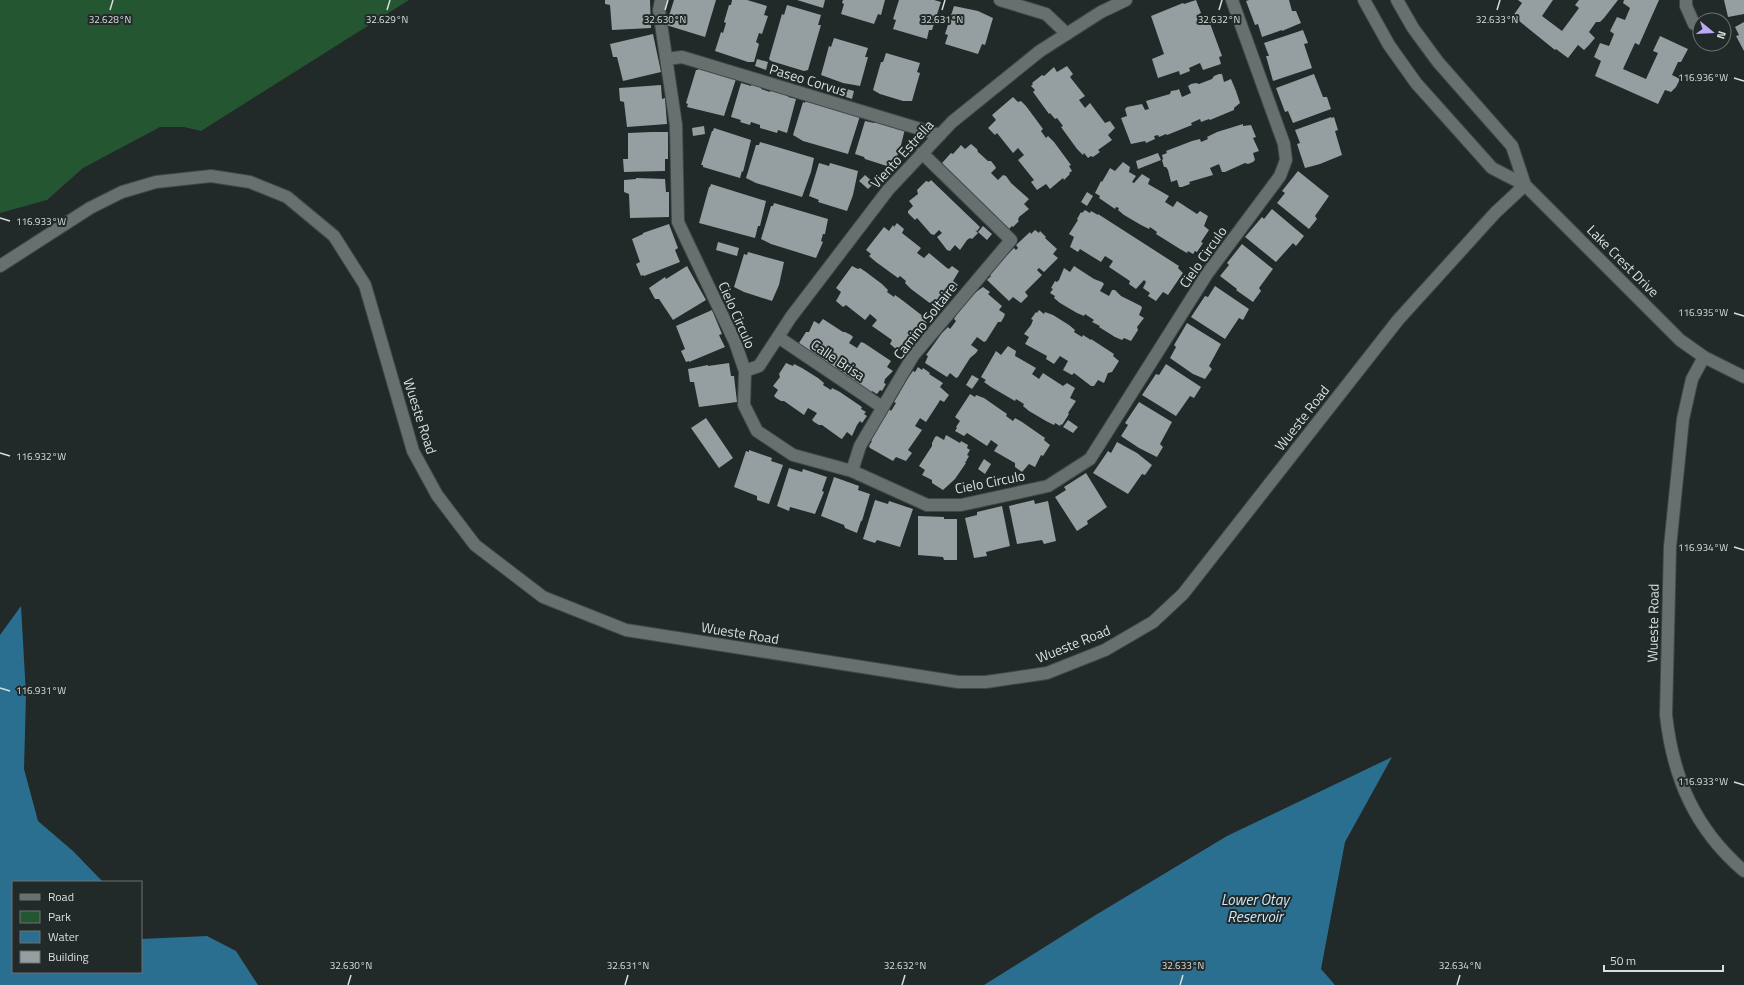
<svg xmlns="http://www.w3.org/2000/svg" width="1744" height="985" font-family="'Titillium Web',sans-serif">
<rect width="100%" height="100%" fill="#222929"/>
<!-- green -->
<path fill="#255632" d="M0 0H409L201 131 184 127H160L83 168 47 200 0 213Z"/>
<!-- water -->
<path fill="#2a6f90" d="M21 606 26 695 24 769 38 821 73 851 103 882H13V972H141V939L207 936 236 951 258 985H0V635Z
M1392 757 1345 842 1321 969 1335 985H984L1094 916 1227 836Z"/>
<!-- building -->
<path fill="#959ea0" d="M605 0H650L651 28 612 30 610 5 605 4Z
M674 0H716L705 37 666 25Z
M732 0H747L767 6 764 15 768 16 762 34 759 33 756 42 759 44 754 62H748L715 51 721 32 723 33 726 23 724 22 729 5H731Z
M797 0H825L823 8Z
M843 0H885L881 15 878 14 874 24 841 14 844 4 842 3Z
M899 0H934L941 2 932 30H929L927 39 893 29 896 20 893 19Z
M1196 0 1201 13 1199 14 1201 20 1208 18 1222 56 1219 57 1221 64 1203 70 1200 63 1189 68 1190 71 1180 75 1179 71 1158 78 1152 59 1164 54 1151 16 1183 3 1184 4Z
M1249 0H1289L1292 11H1296L1301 23 1282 31V30L1262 37 1258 24 1255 25 1246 1Z
M1518 0H1553L1542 16 1562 31 1579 8 1575 5 1579 0H1618L1604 18 1600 22H1596L1589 32 1595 38 1589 45 1584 50 1578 45 1568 58 1556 49 1555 50 1513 16 1522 3Z
M1624 0H1659L1639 45 1635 43 1623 69 1646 79 1658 53 1653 51 1660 36 1688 49 1681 62H1678L1672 75 1680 79 1676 87 1671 92 1665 90 1658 104 1595 76 1601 61 1594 57 1600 43 1609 46 1614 34 1610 31 1617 17 1625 20 1630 8 1623 3Z
M1724 0H1744V14L1728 17Z
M787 5 821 15 818 25H821L808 70 804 71 771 61 769 59 782 14 784 15Z
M954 6 978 11 993 18 985 45 982 44 978 54 945 44 948 35 945 34Z
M1744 22V51L1736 36 1739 35 1735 27Z
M1303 30 1308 43 1304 44 1312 68 1273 81 1266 56H1269L1264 43Z
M653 34 661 72 623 81 617 57H613L610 44Z
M834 38 868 48 865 57H868L860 86 843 83 821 75 829 46 831 47Z
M886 53 920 63 917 72 920 73 912 101H903L880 94 873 90 881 62H883Z
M757 59 768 62 766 70 755 66Z
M1067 66 1073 74 1070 77 1085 96 1079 100 1085 108 1090 103 1105 123 1110 121 1115 128 1108 135 1112 140 1098 150 1100 152 1093 157 1091 156 1088 158 1084 153 1083 155 1077 149 1061 127 1063 126 1057 118 1055 119 1050 113 1049 114 1033 92 1035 90 1031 86 1033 84 1032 83 1042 75 1044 76 1054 67 1057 72Z
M698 68 736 79 724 116 687 107 688 104 686 103 696 70H698Z
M1219 74H1222L1224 82 1231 79 1236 91 1240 103 1234 108V110L1210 120 1209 119 1201 122 1200 119 1191 123 1192 125 1167 135 1166 134 1159 137 1158 135 1154 136 1155 139 1146 143 1145 141 1131 144 1121 118 1127 116 1125 109 1127 107 1142 104 1145 110 1149 109 1146 101 1170 94 1171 91 1177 90 1179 89 1182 97 1191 93 1188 86 1191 84 1196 83 1199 84 1212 79 1214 76Z
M1314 74 1323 97H1327L1331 109 1293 123 1288 111 1285 112 1276 88Z
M741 83 751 86 752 83 762 86 761 89 770 92 771 89 789 94 788 97 796 99 787 133 778 130 777 133 760 128V125L751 122 750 125 740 122 741 120 731 117Z
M661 85 662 99 665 98 667 124 627 127 624 102 620 101 619 88Z
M843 88 854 91 852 99 840 95Z
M1013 97 1018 102 1021 101 1026 106 1043 129 1041 131 1046 138 1048 136 1054 142 1071 165 1069 166 1072 171 1069 173 1070 174 1064 180 1063 178 1050 189 1046 184 1037 190 1031 182 1034 180 1018 160 1024 155 1018 148 1013 153 997 133 995 135 988 128 996 120 992 115Z
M806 100 860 116 848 154 803 141 793 135 803 102 805 103Z
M1331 117V118L1334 117 1338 130 1335 131 1342 155 1320 164 1305 168 1297 144 1300 143 1295 130Z
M877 120 905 129 901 145 893 168 865 159 864 157 855 154 865 121 874 123Z
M1243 124V126L1251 125 1256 137 1253 138 1259 151 1253 153 1255 160 1253 162 1248 164 1245 163 1225 172H1222L1219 164 1210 168 1213 175 1189 182 1190 184 1182 187H1179L1177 180 1171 182 1168 170 1166 167H1164L1162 160 1163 159 1162 155 1167 153 1166 151 1192 141 1200 139 1201 142 1208 139 1207 137 1217 132Z
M704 126 705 134 693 136 692 128Z
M714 128 751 140 743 172 742 171 740 178 703 167V165H701L712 131H713Z
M651 132H668V159H665V171L624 172 623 159H628V133Z
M760 142 814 158 811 172 802 197 756 183 746 178 756 145H759Z
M971 144 977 149 978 152 988 161H991L995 166 996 168 991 173 998 180 1003 175 1006 176 1011 183 1029 199 1024 204 1029 209 1019 217 1018 220 1019 221 1013 227 1012 226 1009 229 1004 225 1003 226 942 165 943 164 942 163 951 153 953 154 961 145 965 149Z
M1158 153 1161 160 1138 169 1136 161Z
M1123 162 1130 167 1129 172 1136 176 1132 182 1134 183 1142 174 1150 179 1148 184 1169 196 1165 202 1173 207 1177 201 1197 214 1200 211 1208 216 1204 226 1209 230 1201 242 1203 243 1197 252 1195 251 1193 254 1188 251 1187 253 1180 249 1156 234 1157 232 1150 227 1149 229 1141 225 1124 215 1118 210 1119 208 1116 207 1115 209 1099 198 1100 196 1095 193 1101 181 1102 182 1110 168 1115 171Z
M819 163 829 166 830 163 858 171 853 195 847 211 818 202 819 200 809 196Z
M1298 171 1329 196 1315 216 1317 219 1309 229 1277 203 1285 193 1282 191Z
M865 175 874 183 868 189 859 181Z
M636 178 665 179 666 192H669V217L630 218 629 194 624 192V180L636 179Z
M931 180 980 227 977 231 975 230 978 233 972 239 970 238 967 240 960 250 955 245 950 251 947 250 937 237 942 233 939 230 934 235 931 234 917 218 915 220 908 213V211L913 206 909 201 918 194 917 190 926 181 929 182Z
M711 184 766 201 760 226H758L755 238 699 223 709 187H710Z
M1087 192 1093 196 1087 206 1081 202Z
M774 203 828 219 825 234H823L821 241 823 242 816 258 771 244 761 239 771 206H773Z
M1272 209 1304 236 1296 246 1293 243 1276 262 1245 237 1262 217 1264 219Z
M1085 210 1090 213 1091 211 1098 215V214L1179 266 1178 268 1183 273 1168 295 1163 292 1156 301 1148 296 1150 293 1143 288 1146 282 1144 280 1136 289 1129 284 1130 281 1109 267 1113 261 1105 256 1101 262 1080 249 1078 252 1070 247 1074 237 1069 234 1078 220 1077 219 1081 212 1082 213Z
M897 223 904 229 902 233 921 248 917 253 924 258 929 253 947 268 949 269 952 266 959 271 953 281 958 285 947 297 949 298 944 305 942 303 939 307 935 303 934 306 927 301 911 289 905 283 906 281 900 276 898 278 876 262 869 256 871 254 866 250 884 227 889 231 893 225 894 227Z
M669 224 678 248 675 250 680 262 644 276 643 275 641 276 636 264 640 262 632 239 643 234V233Z
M983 226 992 234 987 240 978 232Z
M1035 230 1039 233 1040 231 1046 237 1045 238 1057 249 1053 254 1058 258 1044 272 1039 268 1037 270 1042 275 1025 292 1028 296 1021 303 1013 297 1009 301 987 280 991 276 990 275 994 268 1014 248 1016 250 1018 248 1016 245 1030 232 1031 234Z
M718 242 739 248 737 256 716 250Z
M1242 244 1273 269 1259 288 1261 291 1253 302 1236 290 1237 289 1220 276 1229 265 1227 263Z
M748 252 784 262 779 285 772 301 744 292 734 287 744 254 747 255Z
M687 266 706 300 673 320 659 299H655L649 288 665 277 666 279Z
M852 266 858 269 860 268 866 272 882 284 888 290 887 292 894 297 895 295 902 300 924 317 923 319 927 323 925 326 927 327 922 334 920 332 911 346 906 342 901 348 900 347 897 350 890 344 892 340 872 326 877 320 870 314 865 320 846 305 843 307 836 301 841 292 836 288Z
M1074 266 1094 279 1102 282 1104 284 1100 291 1109 296 1112 290H1115L1121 296 1141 306 1142 308 1139 315 1144 318 1137 327 1138 330 1131 341 1124 338 1122 340 1115 337 1099 327 1100 326 1092 322 1094 320 1085 314 1084 316 1077 313 1060 303 1054 298 1055 296 1050 293 1053 289 1051 288 1055 281 1057 282 1059 280 1064 268 1070 272Z
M1215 286 1249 309 1243 320 1239 318 1225 339 1191 317 1205 296 1208 297Z
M983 287 990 292 988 294 1002 306 999 310 1005 314 1004 317 1001 322H998L986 341 984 342 977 337 971 345 978 350 976 353 970 358 958 377 956 378 950 373 947 377 925 363 928 356 926 355 942 333 948 327 950 329 956 321 954 319 958 312 969 297Z
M712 310 722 334 719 335 725 347 689 362V361L686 362 681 351 685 349 676 326Z
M1039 310 1044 314 1045 312 1053 315 1069 325 1075 330 1074 332 1082 337 1083 335 1091 340V339L1114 354 1113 356 1119 361 1112 372 1108 373 1104 383 1098 380 1094 386H1091L1074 373 1072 375 1063 370 1068 361 1060 356 1054 364 1046 359 1047 356 1027 345 1025 344 1029 337 1024 334 1031 325 1033 320 1031 319 1036 312 1037 313Z
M823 319 843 332H845L851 335 853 337 849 343 857 348 861 342 864 343 891 361 887 367 893 371 885 379 884 383 886 384 882 391 880 390 877 394 872 391 871 393 842 374 843 372 834 367 832 369 799 345 800 343H799L806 332H809L814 321 819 324Z
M1187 323 1221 344 1209 366 1212 369 1205 379 1193 374 1170 358 1176 347 1174 345Z
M1008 346 1016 351 1015 356 1036 368 1032 374 1039 379 1043 373 1063 386 1067 383 1075 388 1070 398 1076 401 1068 413 1069 414 1062 425 1061 424 1060 426 1055 423 1054 425 1046 421 1029 411 1023 406 1024 404 1016 399 1015 401 991 387 984 382 986 380 981 377 996 351 1001 355Z
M729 363 731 376H734L737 402 699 407 694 382H690L688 369 708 365V366Z
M786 363 793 366 794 364 802 368 818 378 824 383 823 385 831 390 832 388 840 392 862 407 861 409 866 412 864 414 867 416 862 423 860 421 857 425 852 436 847 432 842 439 840 438 822 425H819L814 422 812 420 817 413 808 408 804 415 784 401H781L776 398 774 396 778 390 773 386 780 377 779 374Z
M1166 364 1201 387 1194 398 1190 396 1176 416 1142 395 1156 374 1159 375Z
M918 367 922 370 923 368 930 373 929 374 943 383 940 387 949 395 944 402 940 400 939 402 926 422 920 418 915 426 922 430 908 450 912 453 906 461 896 457 893 461 870 448 869 446 872 441 870 440 884 416 885 417 889 409 891 411 896 403 894 402 908 378 913 371 915 372Z
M972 375 979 379 972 389 966 385Z
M970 394 975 397 976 395 984 398 1007 414 1006 416 1013 421 1015 418 1022 422 1045 438 1044 440 1050 445 1043 456 1041 455 1035 467 1029 464 1022 472 1015 467V463L994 451 998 445 991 440 987 446 967 433 964 436 955 431 957 428 956 427 960 421 955 417Z
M1139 402 1172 422 1160 444 1163 447 1157 457 1139 448 1121 436 1128 425 1125 423Z
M706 418 733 458 719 468 691 428Z
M1068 420 1078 427 1073 433 1063 427Z
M946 435 960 443 961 441 968 445 967 448 970 450 967 455 969 456 965 463H966L955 479 943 490 932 483V480L922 475 925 470 919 466 932 446V443L935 437 937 436 944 440Z
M1117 442 1137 453 1152 465 1145 475 1142 474 1128 494 1093 473 1108 451 1111 453Z
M749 450 772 458 771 461 783 465 769 504 757 500V496L734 487 746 451 749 452Z
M984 459 991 464 985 474 978 469Z
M789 468 802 472 803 469 827 477 822 491 824 492 815 514 790 507 789 511 777 506Z
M1086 473 1107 507 1087 521 1088 524 1077 531 1055 497 1066 490 1064 487Z
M834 477 859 486 858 490 870 494 862 521H861L857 533 845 528 844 525 821 516Z
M875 500 888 504 889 501 913 509 900 547 877 540 875 543 863 539Z
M1034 500 1035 504 1048 501 1056 541 1044 544 1042 540 1017 544 1009 506Z
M1002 506 1010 546 986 552 987 556 974 558 965 518 977 515V512Z
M918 516 944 517V519H957V560H944L943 557 918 555Z"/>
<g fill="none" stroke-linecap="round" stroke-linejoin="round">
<!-- street casing -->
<g stroke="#424747" stroke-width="14">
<path id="street" d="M661 0 659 10 676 125 678 222 735 342 745 371 744 405 757 431 793 455 852 471 927 505H961L1048 486 1090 459 1207 274 1280 176 1286 160 1284 144 1232 0
M1000 0 1046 14 1067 34
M1686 0V6L1694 24
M667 59 682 57 940 135
M778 337 882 407
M745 371 759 366 791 317 888 190 952 122 1040 51 1101 12 1126 0
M852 471 860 446 913 356 1011 240 922 153"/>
</g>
<!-- secondary casing -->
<g stroke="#424747" stroke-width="14">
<path id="secondary" d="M1364 0 1389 45 1416 83 1492 168 1525 185 1680 340 1704 357 1744 377
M1397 0 1413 28 1438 62 1512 146 1525 185
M0 266 90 208 122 192 156 182 211 176 250 182 287 197 334 236 365 285 413 451 437 495 475 545 543 597 626 630 958 682H986L1047 673 1105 650 1153 622 1183 594 1398 320 1495 213 1525 185
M1704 357 1692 379 1683 419 1670 547 1666 715C1673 778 1695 829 1744 871"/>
</g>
<!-- street -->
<use href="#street" stroke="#68706f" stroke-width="12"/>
<!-- secondary -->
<use href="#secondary" stroke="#68706f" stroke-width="12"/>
</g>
<!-- ticks -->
<path fill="none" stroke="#dadede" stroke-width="1.5" d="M110 10 113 0M387 10 390 0M665 10 668 0M942 10 945 0M1219 10 1222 0M1497 10 1500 0M1734 78 1744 81M0 218 10 221M1734 313 1744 316M0 453 10 456M1734 547 1744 550M0 688 10 691M1734 782 1744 785M348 985 351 975M625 985 628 975M902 985 905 975M1180 985 1183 975M1457 985 1460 975"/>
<g text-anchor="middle" stroke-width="4" stroke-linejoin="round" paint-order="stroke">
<!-- street labels -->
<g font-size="14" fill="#dadede" stroke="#222929">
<text transform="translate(808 80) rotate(17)" y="5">Paseo Corvus</text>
<text transform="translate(902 154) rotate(-48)" y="5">Viento Estrella</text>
<text transform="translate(1203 257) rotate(-55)" y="5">Cielo Circulo</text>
<text transform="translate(1623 261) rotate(45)" y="5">Lake Crest Drive</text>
<text transform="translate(737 315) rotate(66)" y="5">Cielo Circulo</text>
<text transform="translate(925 321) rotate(-52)" y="5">Camino Soltaire</text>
<text transform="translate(838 360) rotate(34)" y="5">Calle Brisa</text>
<text transform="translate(420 416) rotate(72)" y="5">Wueste Road</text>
<text transform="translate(1302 418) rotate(-52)" y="5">Wueste Road</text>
<text transform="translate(990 482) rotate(-11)" y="5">Cielo Circulo</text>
<text transform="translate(1653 623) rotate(-89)" y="5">Wueste Road</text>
<text transform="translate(740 633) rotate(9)" y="5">Wueste Road</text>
<text transform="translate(1073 644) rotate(-22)" y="5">Wueste Road</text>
</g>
<!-- water labels -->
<g font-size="15" font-style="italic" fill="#c6eafe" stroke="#222929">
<text x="1255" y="905">Lower Otay<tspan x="1255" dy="17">Reservoir</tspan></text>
</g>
</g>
<g font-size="10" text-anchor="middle" fill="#dadede" stroke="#222929" stroke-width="4" stroke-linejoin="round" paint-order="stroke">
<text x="110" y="23">32.628°N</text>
<text x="387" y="23">32.629°N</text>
<text x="665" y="23">32.630°N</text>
<text x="942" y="23">32.631°N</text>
<text x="1219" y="23">32.632°N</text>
<text x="1497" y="23">32.633°N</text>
<text x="1703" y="81">116.936°W</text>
<text x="41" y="225">116.933°W</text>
<text x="1703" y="316">116.935°W</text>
<text x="41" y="460">116.932°W</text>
<text x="1703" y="551">116.934°W</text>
<text x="41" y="694">116.931°W</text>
<text x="1703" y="785">116.933°W</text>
<text x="351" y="969">32.630°N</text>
<text x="628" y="969">32.631°N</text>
<text x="905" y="969">32.632°N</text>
<text x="1183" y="969">32.633°N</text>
<text x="1460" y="969">32.634°N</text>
</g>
<!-- legend -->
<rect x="12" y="881" width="130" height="92" fill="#222929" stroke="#6c7171"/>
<rect x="20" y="894" width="20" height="6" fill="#68706f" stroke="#6c7171"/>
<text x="48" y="901" font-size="12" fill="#dadede">Road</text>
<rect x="20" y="911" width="20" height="12" fill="#255632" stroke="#6c7171"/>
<text x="48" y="921" font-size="12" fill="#dadede">Park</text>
<rect x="20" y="931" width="20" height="12" fill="#2a6f90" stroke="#6c7171"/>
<text x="48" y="941" font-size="12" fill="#dadede">Water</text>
<rect x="20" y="951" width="20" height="12" fill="#959ea0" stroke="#6c7171"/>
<text x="48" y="961" font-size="12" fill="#dadede">Building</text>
<!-- north arrow -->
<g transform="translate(1712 32) rotate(108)"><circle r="19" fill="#222929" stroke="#6c7171"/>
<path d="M0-3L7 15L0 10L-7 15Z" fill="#bcaaf5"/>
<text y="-6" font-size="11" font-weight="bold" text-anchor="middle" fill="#dadede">N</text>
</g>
<!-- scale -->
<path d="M1604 965v6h119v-6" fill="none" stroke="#dadede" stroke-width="2"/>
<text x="1610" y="965" font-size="12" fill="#dadede" stroke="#222929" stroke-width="3" paint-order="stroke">50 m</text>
</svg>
